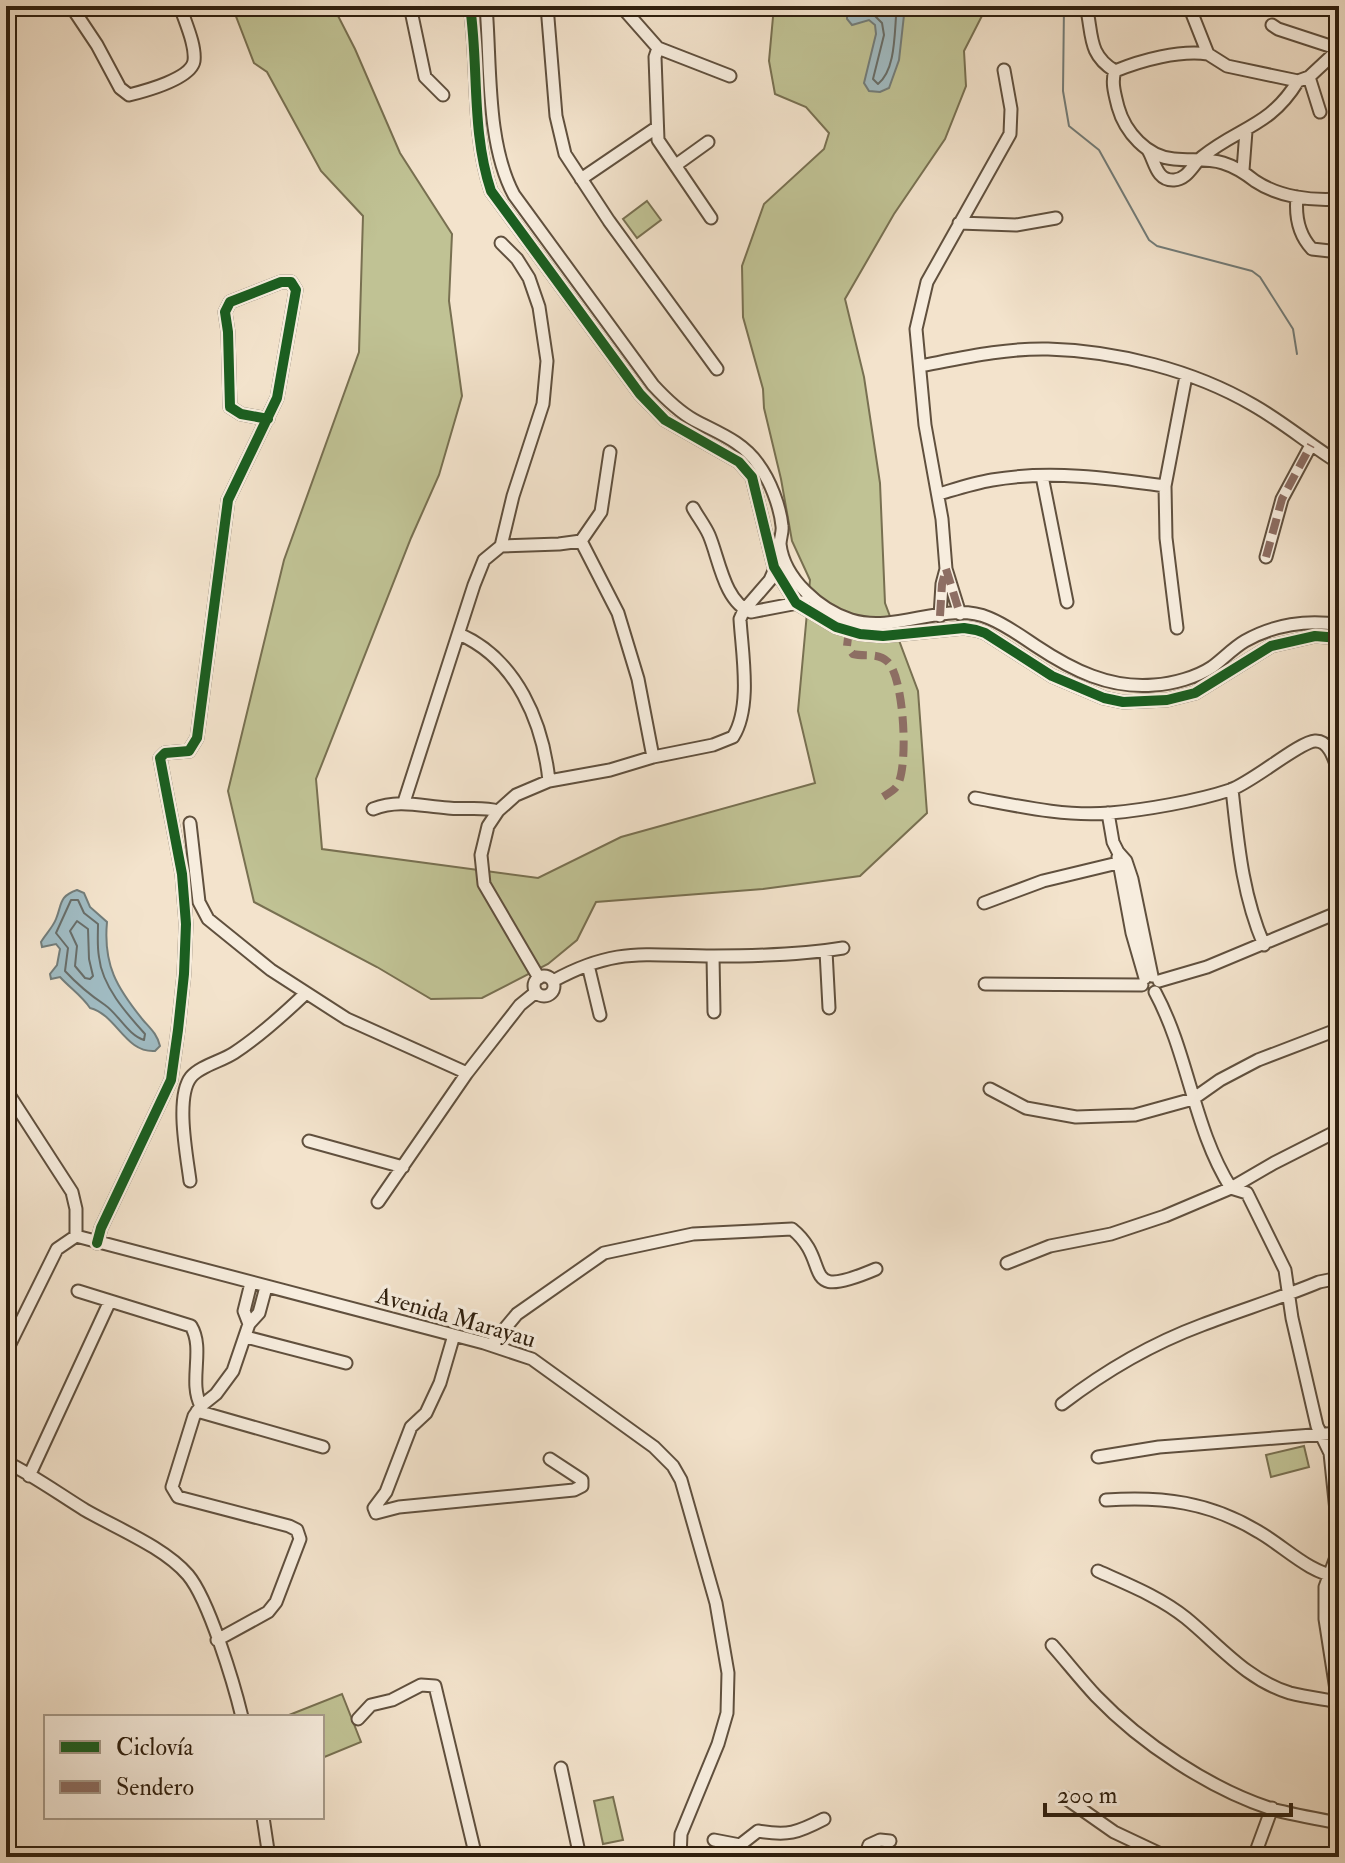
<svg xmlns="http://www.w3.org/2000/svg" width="1345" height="1863" font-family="'IM FELL Double Pica',serif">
<rect width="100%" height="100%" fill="#f3e3cc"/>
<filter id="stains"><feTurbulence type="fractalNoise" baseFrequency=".0025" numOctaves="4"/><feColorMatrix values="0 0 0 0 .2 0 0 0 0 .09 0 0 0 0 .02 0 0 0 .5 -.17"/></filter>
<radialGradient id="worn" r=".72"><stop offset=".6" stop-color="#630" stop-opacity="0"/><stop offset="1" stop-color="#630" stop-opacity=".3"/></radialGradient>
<!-- green -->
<path fill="#c0c294" stroke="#787051" stroke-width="2" d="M232 6H333L355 49 400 153 452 234 449 301 462 396 439 475 411 538 316 779 322 849 538 878 621 837 815 783 798 711 810 580 792 541 781 479 764 408 763 389 743 317 742 266 764 204 824 149 829 133 806 107 775 94 769 61 774 6H987L964 51 966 86 945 139 894 214 845 299 864 377 880 483 885 603 918 691 927 813 860 876 763 889 596 902 577 940 548 964 482 998 431 999 377 967 254 902 228 791 284 560 359 352 363 216 321 171 267 72 254 63Z
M647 201 661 220 637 238 623 219Z
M1304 1446 1309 1467 1271 1477 1266 1455Z
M342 1694 361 1742 322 1758V1717H284Z
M613 1797 623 1840 603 1844 594 1801Z"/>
<!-- water -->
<path fill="#a0bbc2" stroke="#737d7a" stroke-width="2" d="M847 6H905L899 60 889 88 880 92 869 91 864 83 876 34 875 25 869 20 852 25 847 19Z
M77 890 84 893 90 907 107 922C103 965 117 988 143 1020 151 1029 157 1034 160 1046L155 1051C125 1053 117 1015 90 1008 82 996 70 988 60 977L51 979 50 974 57 965 60 949 56 944 42 947 41 942C45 935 53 927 56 919 62 904 59 896 77 890Z"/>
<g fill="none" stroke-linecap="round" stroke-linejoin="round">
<!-- shore -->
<path stroke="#686d68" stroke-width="2" d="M855 6 857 14 872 13 882 23 884 35 873 79 878 84C897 69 894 28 897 6
M71 900H78L84 913 98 924C98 935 97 946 99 957 102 986 126 1013 145 1034L144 1040C128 1035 119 1015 105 1005 90 995 77 984 65 971L68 948 56 933Z
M77 921 88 929 89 959 93 976 90 979 85 978 75 966 77 946 70 931Z"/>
<!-- stream -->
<path stroke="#737d7a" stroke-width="2" d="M1064 6 1063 91 1069 126 1099 150 1149 240 1157 246 1252 271 1260 277 1293 329 1297 354"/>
<!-- minor casing -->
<g stroke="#60503e" stroke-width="15">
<path id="minor" d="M71 6 97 45 120 88 129 95C145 91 191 79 194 61 196 45 185 22 180 6
M410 6 425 77 443 95
M470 6C479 68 471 131 491 191L640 394 665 420 739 462 752 477 774 567 796 603 836 627 860 634 883 636 964 628 976 630 985 633 1052 676 1104 698 1123 702 1167 700 1195 693 1271 646 1315 636 1339 638
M486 6C491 65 486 143 514 195L653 385C665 398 678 411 694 420 718 433 742 441 758 464 770 480 780 506 782 526 783 532 780 538 780 544 784 579 820 610 851 620 897 634 946 600 989 618 1006 625 1021 636 1036 646 1072 670 1110 689 1154 685 1173 684 1197 677 1212 667 1223 659 1233 648 1245 641 1273 625 1308 619 1339 625
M547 6 556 116 565 154 609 221 717 369
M621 6 658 48 730 76
M1086 6C1093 34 1087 54 1115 71
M1189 6 1208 54 1227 66 1298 81 1309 77 1339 49
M1272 25 1278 29 1339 49
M658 48 655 57 658 140 711 218
M1208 54C1179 50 1142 60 1115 71 1111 82 1115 95 1118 107 1125 132 1147 157 1174 159 1191 161 1207 158 1223 163 1236 167 1245 173 1255 181 1279 197 1311 201 1339 199
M1309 77 1320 112
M1148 150C1155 161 1156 181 1174 180 1188 179 1193 164 1202 157 1239 127 1270 127 1298 81
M676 165 708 142
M1243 170 1246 131
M581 179 656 128
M1297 197C1295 217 1299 235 1312 249L1339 252
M959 223 1016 225 1056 218
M920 366C962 358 1005 348 1048 349 1117 351 1193 370 1253 405 1283 422 1310 445 1339 463
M1042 476 1067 602
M939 494C956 489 974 483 992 480 1049 470 1109 478 1165 486
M693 508C698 517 705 526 709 535 719 558 724 602 751 612L803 602
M581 541 601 512 610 452
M501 546 559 544 581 541 618 613 638 679 653 757
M1266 557 1282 499 1311 445
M946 569 960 614
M940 616 942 584 946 569 942 519 925 425 916 329 927 282 1010 134 1011 109 1004 70
M1177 628 1166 538 1165 486 1186 376
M459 634C517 659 543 723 549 781
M1232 789C1238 843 1242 894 1264 945
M975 798C1018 806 1066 817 1110 813 1145 810 1197 801 1230 790 1253 782 1299 742 1315 741 1330 740 1335 762 1339 773
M404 802 474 585 484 560 501 546 513 496 543 404 547 361 539 307 529 278 517 259 501 243
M373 809C399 799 420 806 448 808 465 810 482 806 498 811
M1108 813 1113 842 1118 852 1126 861 1132 879 1152 976
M190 823 199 902 208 919 271 970 347 1019 467 1073
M1118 857 1132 933 1145 978
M984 903 1043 881 1126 861
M826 951 829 1008
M713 956 714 1012
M588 965 600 1015
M534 986a10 10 0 1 1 20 0a10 10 0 1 1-20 0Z
M539 978 484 884 481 855 488 826 498 811 516 795 549 781 610 770 653 757 713 745 733 737C752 707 742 653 740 619L744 610 770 580 777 564
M553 981C617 946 645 956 714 956 756 956 801 955 843 948
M1159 981 1207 967 1339 912
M985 984 1142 985
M1155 992C1189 1055 1193 1128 1231 1188L1247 1193 1285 1270 1292 1318 1317 1426 1330 1453 1338 1530 1336 1557 1325 1587V1619L1339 1709
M990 1089 1026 1108 1076 1117 1135 1115 1193 1099 1220 1080 1258 1060 1339 1029
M6 1090 72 1192 76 1209V1236
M309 1141 403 1167
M190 1181C187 1157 175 1097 191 1077 200 1066 222 1061 234 1053 260 1036 283 1015 306 993
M378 1202 467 1073 520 1005 536 992
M97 1243 101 1228 171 1080 178 1030 184 974 186 924 182 874 160 758 165 753 189 751 197 738 228 500 277 398 296 290 291 282H281L230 302 225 312 228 332 230 407 241 414 268 419
M1007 1263 1050 1246 1111 1234 1165 1216 1231 1188 1274 1163 1339 1130
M78 1291 191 1326C205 1349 188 1382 201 1406
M249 1324 244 1311 251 1283
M454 1335 440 1383 426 1413 411 1427 386 1492 374 1508 376 1513 399 1507 574 1490 582 1486V1480L550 1459
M246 1337 346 1363
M491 1345 517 1314 604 1253 693 1234 792 1229C834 1263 796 1303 876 1269
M6 1352 57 1249 76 1236 484 1343 532 1359 654 1447 673 1466 681 1480 716 1603 728 1673 727 1713 718 1744 681 1834 680 1857
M1062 1404C1105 1371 1151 1344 1202 1325 1241 1310 1281 1298 1319 1282L1339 1278
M197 1411 323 1447
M1098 1457 1159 1447 1339 1433
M6 1462C33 1475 59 1494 85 1510 116 1528 164 1547 188 1575 209 1600 234 1684 242 1717
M29 1476 110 1301
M1106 1500C1162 1496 1210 1502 1259 1532 1285 1547 1309 1573 1339 1577
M1098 1571C1129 1585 1160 1597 1186 1618 1219 1645 1247 1680 1290 1693 1306 1697 1323 1699 1339 1702
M217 1640 268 1612 276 1602 300 1539 297 1530 289 1526 178 1497 172 1487 194 1416 201 1406 216 1394 233 1371 249 1324 259 1313 266 1287
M1052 1645C1067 1662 1081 1680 1096 1696 1141 1743 1210 1789 1272 1809 1294 1815 1317 1819 1339 1823
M358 1719 371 1705 392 1700 421 1685 435 1686 476 1857
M561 1768 580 1857
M1064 1797 1114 1832 1167 1857
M263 1817 269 1857
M714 1840 740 1845 758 1831C788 1836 797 1833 824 1819
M865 1857 869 1845 880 1840 890 1841
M1254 1857 1272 1808"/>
</g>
<!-- minor -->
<use href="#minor" stroke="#f7edde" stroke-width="11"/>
<!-- quiet -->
<path stroke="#8d6e63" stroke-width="8" stroke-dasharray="16 8" stroke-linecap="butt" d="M1266 557 1282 499 1311 445
M946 569 960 614
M940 616 942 584 946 569
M849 630 847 646 853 654C865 657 878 652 888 662 904 678 909 767 897 786 893 792 883 796 877 801"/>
<!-- cycleway casing -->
<g stroke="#f7edde" stroke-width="15">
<path id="cycleway" d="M470 6C479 68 471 131 491 191L640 394 665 420 739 462 752 477 774 567 796 603 836 627 860 634 883 636 964 628 976 630 985 633 1052 676 1104 698 1123 702 1167 700 1195 693 1271 646 1315 636 1339 638
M97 1243 101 1228 171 1080 178 1030 184 974 186 924 182 874 160 758 165 753 189 751 197 738 228 500 277 398 296 290 291 282H281L230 302 225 312 228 332 230 407 241 414 268 419"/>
</g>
<!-- cycleway -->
<use href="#cycleway" stroke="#1b5e20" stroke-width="10"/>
</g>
<g text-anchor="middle" stroke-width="7" stroke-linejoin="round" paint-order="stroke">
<!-- street labels -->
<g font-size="24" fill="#2f1f0e" stroke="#f7edde">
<text transform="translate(456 1317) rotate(16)" y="8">Avenida Marayau</text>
</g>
</g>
<!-- margin -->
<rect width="1345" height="1863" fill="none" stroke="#f3e3cc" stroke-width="32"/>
<rect x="8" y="8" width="1329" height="1847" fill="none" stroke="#2f1f0e" stroke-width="4"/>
<rect x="16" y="16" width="1313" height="1831" fill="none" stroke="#2f1f0e" stroke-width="2"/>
<!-- legend -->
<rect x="44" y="1715" width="280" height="104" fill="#f7edde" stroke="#a79b8b" stroke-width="2"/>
<rect x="60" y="1741" width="40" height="12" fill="#1b5e20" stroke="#a79b8b" stroke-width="2"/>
<text x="116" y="1755" font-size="24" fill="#2f1f0e">Ciclovía</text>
<rect x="60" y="1781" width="40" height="12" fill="#8d6e63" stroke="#a79b8b" stroke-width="2"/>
<text x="116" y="1795" font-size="24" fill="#2f1f0e">Sendero</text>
<!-- scale -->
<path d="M1045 1803v12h246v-12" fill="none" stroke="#2f1f0e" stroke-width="4"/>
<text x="1057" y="1803" font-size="24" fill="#2f1f0e" stroke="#f7edde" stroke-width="6" paint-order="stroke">200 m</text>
<rect width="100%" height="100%" filter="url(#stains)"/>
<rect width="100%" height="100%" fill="url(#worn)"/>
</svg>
